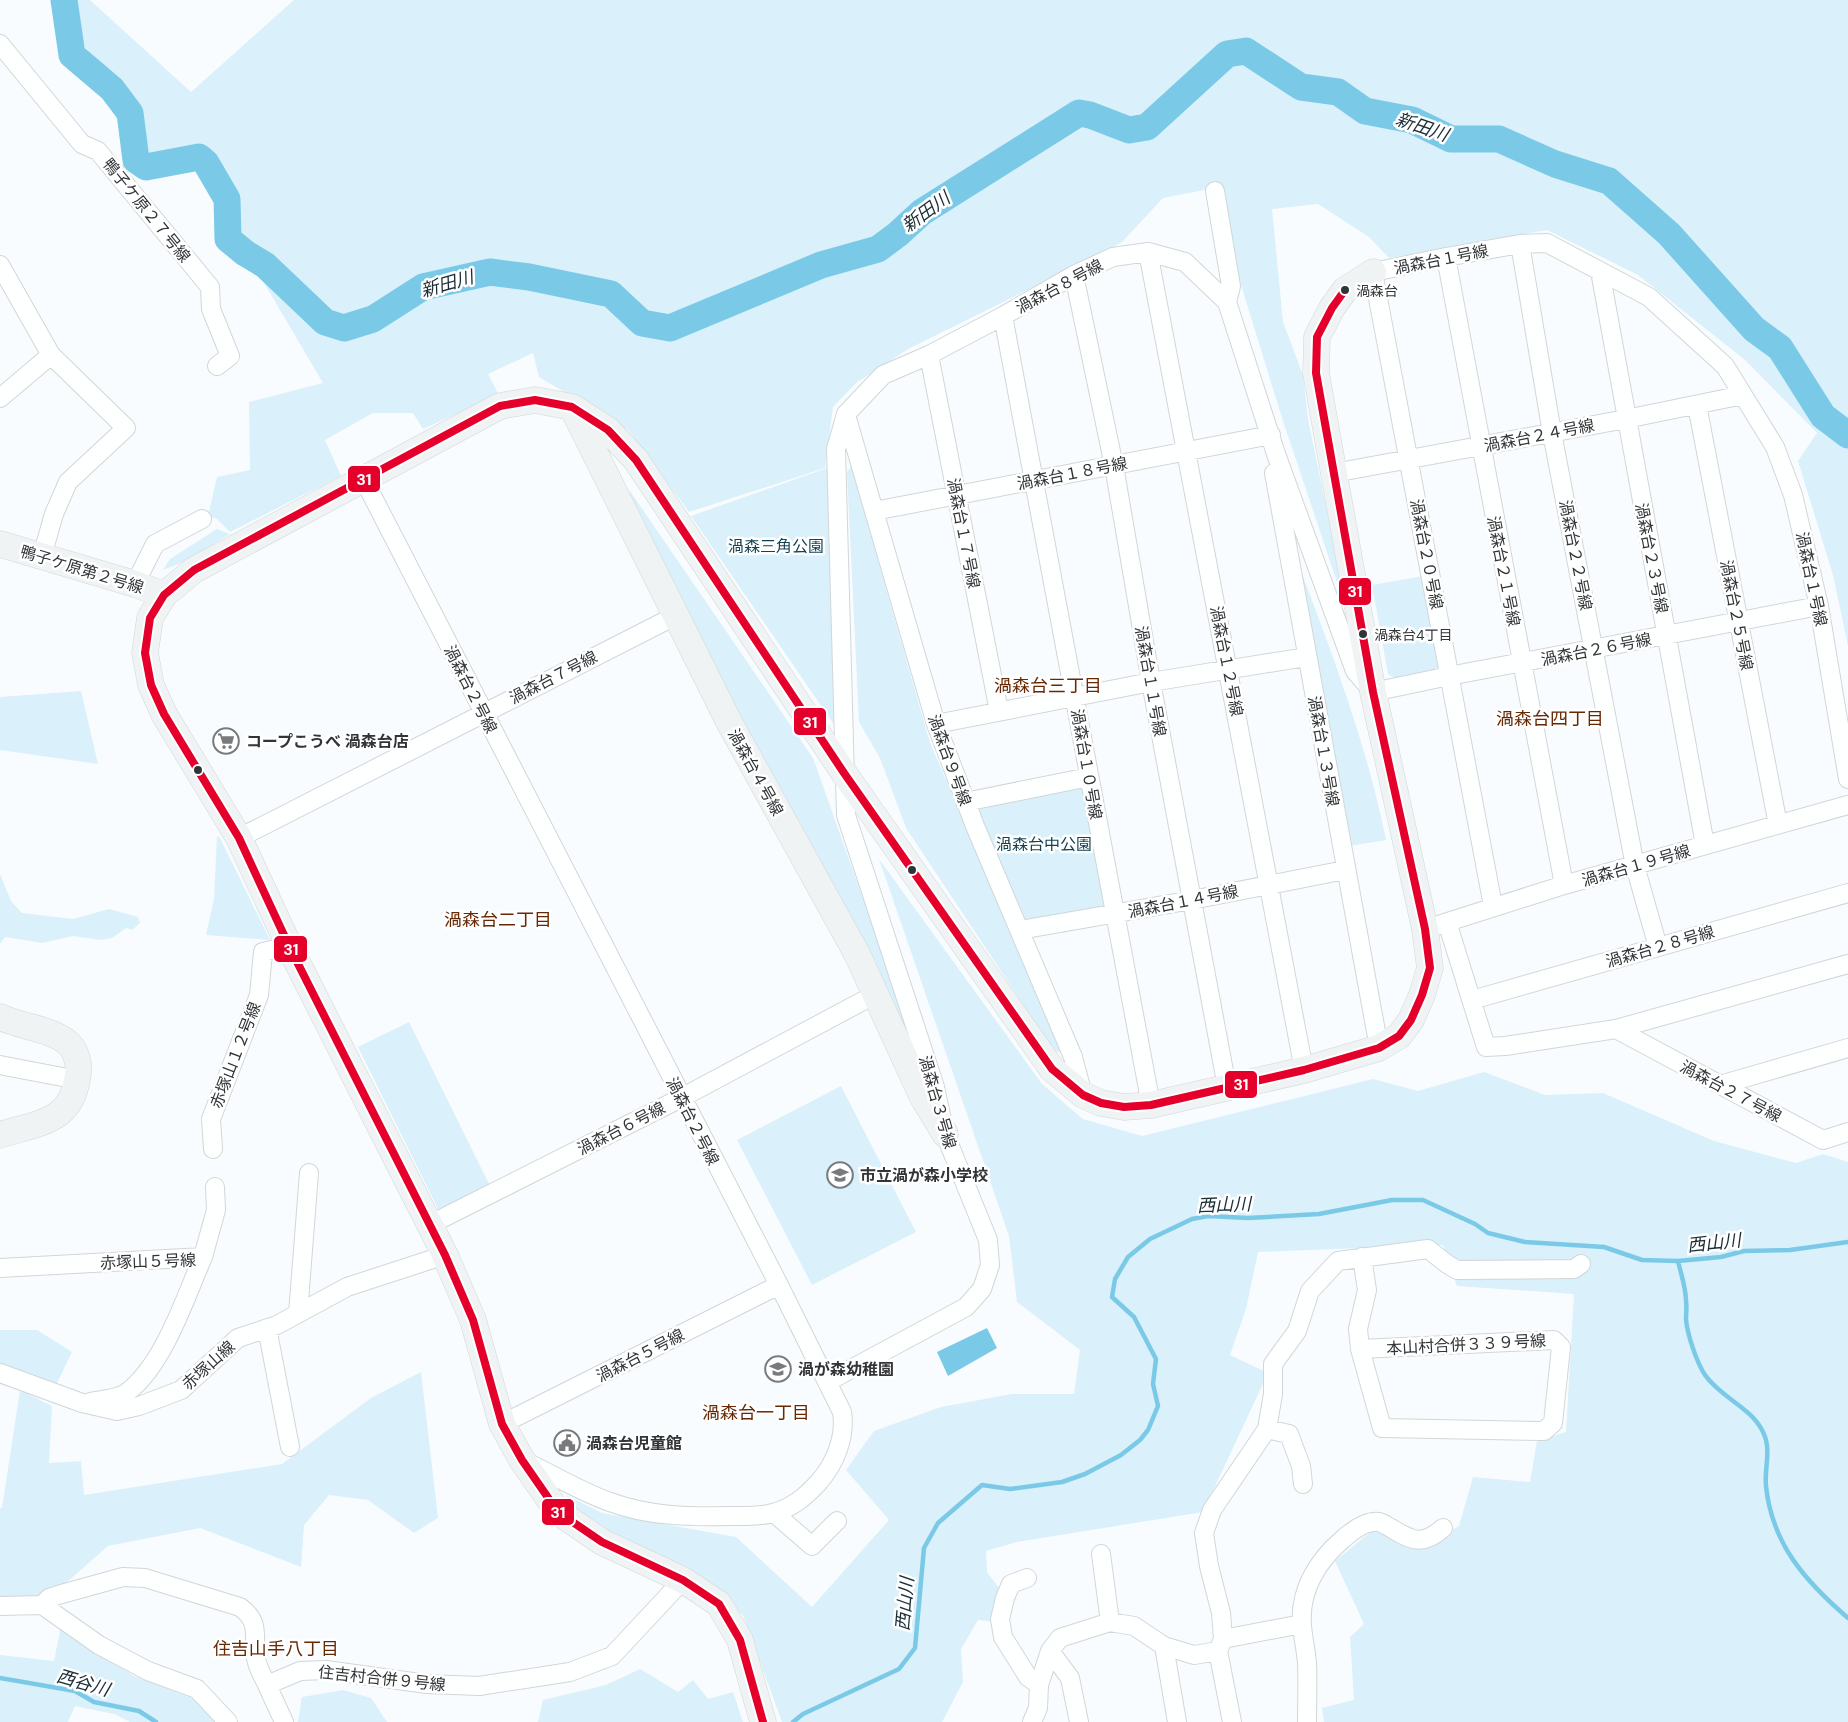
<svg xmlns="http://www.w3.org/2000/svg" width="1848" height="1722" font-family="'DM Sans','Noto Sans JP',sans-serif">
<rect width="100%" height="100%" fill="#f9fcfe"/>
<!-- green -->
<path fill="#daf0fa" d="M73 0H90L191 92 294 0H1848V646L1833 575 1798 461 1817 433 1745 360 1638 275 1547 230 1389 258 1369 237 1318 204 1272 209 1283 322 1303 375 1308 419 1349 618 1282 418 1241 285 1219 187 1163 198 1122 242 1107 251 910 348 856 383 833 407 825 468 689 512 628 430 539 377 533 353 488 374 499 395 423 429 413 413H373L325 440 341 476 230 532 217 519 208 516 217 477 250 470 249 402 323 383 213 196 192 153 153 159 79 37Z
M851 466 930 743 1066 1054 1054 1051 906 828 880 758 859 722 847 472Z
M827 468 835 726 691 516Z
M630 491 813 758 929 1084 626 500Z
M1283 524C1322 627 1364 731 1386 840L1349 846Z
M217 529 230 534 184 562 163 570 170 559Z
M1423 576 1440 664 1437 670 1396 679 1388 674 1372 585Z
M81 691 98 764 0 750V697Z
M1084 785 1107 907 1023 923 974 808Z
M217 836 220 838 270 940 206 935 214 899Z
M879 859 1042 1084 1083 1119 1142 1136 1373 1079 1418 1091 1484 1072 1545 1095 1603 1093 1714 1141 1796 1163 1823 1154 1848 1162V1722H1324L1322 1708 1354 1700 1350 1637 1364 1624 1335 1561 1373 1530 1418 1549 1459 1526 1473 1477 1530 1482 1537 1441 1566 1432 1574 1294 1457 1286 1443 1245 1258 1252 1246 1309 1230 1355 1268 1373 1203 1512 1017 1542 986 1551 987 1572 1002 1592 995 1622 978 1620 961 1649 963 1682 942 1722H782L743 1615 709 1586 574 1513 566 1495 602 1513 736 1537 812 1607 889 1520 846 1470 874 1431 941 1407 1012 1394H1074L1080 1350 1017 1302 1009 1236Z
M0 874 11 901 22 913 73 919 109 909 138 917 140 923 132 930 126 928 112 938 101 940 73 936 42 943 5 937 0 944Z
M409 1022 491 1188 440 1213 358 1047Z
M841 1086 916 1232 812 1285 737 1140Z
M0 1330H37L72 1352 56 1385 0 1363Z
M421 1372 438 1518 414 1533 368 1500 329 1495 304 1525 301 1567 200 1528 108 1546 58 1590 40 1596 0 1599V1508H2L20 1390 52 1406 49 1463 81 1461 84 1495 282 1464 371 1398Z
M61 1626 134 1676 196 1700 228 1722H130L114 1714 75 1706 68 1722H0V1655L54 1661Z
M640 1669 678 1692 693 1680 708 1699 733 1692 743 1722H538L543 1700 606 1685Z
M343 1690 371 1698 387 1722H298L302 1697Z"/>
<!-- water -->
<path fill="#7acae7" d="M987 1328 997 1348 948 1376 937 1352Z"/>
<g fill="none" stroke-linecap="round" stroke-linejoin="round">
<!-- stream -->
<path stroke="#7acae7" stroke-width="4.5" d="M1678 1261C1681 1274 1686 1288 1686 1301 1687 1307 1686 1313 1686 1319 1687 1334 1697 1363 1705 1375 1721 1398 1751 1407 1763 1432 1772 1450 1764 1468 1766 1486 1772 1544 1805 1581 1848 1618
M0 1678 75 1691 94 1702 139 1711 156 1722
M793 1722 803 1714 899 1669 915 1648 924 1548 938 1523 982 1485 1010 1489 1062 1482 1085 1474 1121 1455 1140 1440 1148 1430 1158 1406 1153 1384 1156 1359 1134 1317 1112 1297 1115 1279 1128 1257 1150 1239 1192 1219 1208 1216 1248 1218 1319 1214 1392 1200H1423L1475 1224 1488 1233 1525 1242 1604 1247 1642 1260 1678 1261 1721 1257 1744 1251 1790 1250 1848 1242"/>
<!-- river -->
<path stroke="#7acae7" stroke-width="27" d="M64 0 72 55 112 89 130 113 136 160 146 167 199 157 206 163 227 199 228 239 245 253 265 265 325 322 344 328 373 319 423 287 490 272 529 277 611 294 642 323 670 328 821 265 878 249 898 234 922 212 1079 113 1090 115 1129 130 1147 127 1227 54 1246 51 1301 87 1338 92 1365 111 1412 120 1451 139H1499L1555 164 1609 181 1669 234 1754 329 1780 348 1823 416 1848 435"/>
<!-- street casing -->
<g stroke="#d2d6d8" stroke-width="20">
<path id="street" d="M0 44 82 144 98 151 210 287 211 309 230 356 217 366
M1215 191 1231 286 1227 302
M1520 244 1552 433 1635 866 1658 947
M1148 252 1304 1070
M1446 257 1564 885
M0 265 51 355 126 428 68 482 54 514 42 556
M1600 271 1705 845
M1074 275 1114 466 1151 682 1227 1087
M1003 316 1151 1105
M929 355 999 711
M0 398 51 355
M1697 405 1778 825
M846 415 936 724 975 826 1073 1057 1083 1095
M1274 473 1379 1048
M1334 473 1626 419 1743 395
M363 478 779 1285 842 1412C846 1437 835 1464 818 1483 805 1497 792 1508 773 1513 759 1517 742 1516 728 1516 688 1517 648 1516 610 1502 581 1492 552 1474 524 1461
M874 511 1271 435
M135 584 155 544 202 519
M936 724 1151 682 1306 657
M965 802 1089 777
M239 838 675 616
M1493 906 1373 272 1446 257 1520 244 1547 243 1649 297 1725 366 1775 447 1793 495 1819 606 1848 779
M1447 922 1486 1047 1505 1046 1616 1029 1848 964
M1435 926 1564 885 1848 805
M1020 930 1192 900 1345 870
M1472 1000 1848 893
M1616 1029 1823 1140 1848 1132
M0 1065 78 1080
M1720 1085 1848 1048
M213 1149 211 1119 259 995 263 952 289 946
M429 1225 681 1098 874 995
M203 1257 216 1210 215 1187
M0 1268 203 1257C185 1298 163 1367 126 1393 117 1399 100 1400 90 1402
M298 1314 309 1173
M267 1328 290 1447
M1554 1340 1561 1347 1553 1423 1544 1431 1382 1428 1360 1349Z
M1360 1349 1358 1329 1367 1290 1362 1257
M0 1373 82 1403 117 1411 139 1406 181 1390 238 1338 277 1325 347 1287 445 1255
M827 1382 966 1307 982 1289 990 1265 988 1240 945 1134 935 1087 846 815 836 449 846 414 883 375 929 355 1003 316 1074 275 1113 257 1148 252 1185 262 1227 302 1276 454 1355 671 1373 692 1449 676 1819 606
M502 1424 779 1285
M1267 1429 1289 1434 1301 1466 1303 1484
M774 1513 812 1546 837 1521
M1101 1554 1110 1622
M1027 1578 1011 1584 1005 1598 1000 1619 1003 1637 1028 1677 1039 1685
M42 1605 49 1598 58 1595 123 1577 145 1578 240 1607C261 1622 253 1636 256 1658 257 1667 263 1676 267 1685
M0 1606 42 1605 99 1645 148 1671 197 1689 228 1722
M1223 1639 1302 1624
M1164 1646 1177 1722
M1050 1651 1070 1678 1079 1722
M1218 1651 1232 1722
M284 1722 267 1685 300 1671 326 1670 427 1684 479 1686 570 1672 612 1656 683 1580
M1032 1722 1038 1708 1039 1685 1050 1651 1060 1638 1110 1622 1134 1626 1164 1646 1194 1655 1218 1651 1223 1639 1221 1613 1209 1566 1204 1533 1212 1510 1267 1429 1273 1394V1364L1297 1331 1310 1291 1338 1261 1428 1249 1447 1264 1457 1270 1574 1269 1581 1264
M1307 1722C1307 1702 1308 1682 1307 1663 1306 1650 1303 1638 1302 1626 1299 1591 1317 1561 1343 1539 1352 1531 1366 1520 1379 1522 1383 1523 1387 1526 1391 1528 1412 1541 1423 1546 1443 1528"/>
</g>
<!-- secondary casing -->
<g stroke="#d2d6d8" stroke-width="27">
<path id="secondary" d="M572 407 729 722 857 954 922 1096 945 1134
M0 544 135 584 164 595
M0 1017C21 1027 50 1028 68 1043 75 1049 80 1064 78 1073 73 1122 41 1122 0 1135
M763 1722 740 1640 719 1604 683 1580 602 1542 558 1512 522 1460 502 1424 473 1320 445 1255 289 946 239 838 164 714 151 685 145 653 150 618 164 595 194 570 500 406 535 400 572 407 608 430 636 460 844 773 1052 1069 1083 1095 1101 1103 1124 1107 1151 1105 1304 1070 1379 1048 1399 1036 1411 1020 1422 995 1430 968 1425 929 1373 692 1316 373 1317 337 1332 308 1345 290 1373 272"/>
</g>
<!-- street -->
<use href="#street" stroke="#feffff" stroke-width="18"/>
<!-- secondary -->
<use href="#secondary" stroke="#eff3f4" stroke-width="26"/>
<!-- bus-1 casing -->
<g stroke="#fff" stroke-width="12">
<path id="bus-1" d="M763 1722 740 1640 719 1604 683 1580 602 1542 558 1512 522 1460 502 1424 473 1320 445 1255 289 946 239 838 164 714 151 685 145 653 150 618 164 595 194 570 500 406 535 400 572 407 608 430 636 460 844 773 1052 1069 1083 1095 1101 1103 1124 1107 1151 1105 1304 1070 1379 1048 1399 1036 1411 1020 1422 995 1430 968 1425 929 1373 692 1316 373 1317 337 1332 308 1345 290"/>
</g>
<!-- bus-1 -->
<use href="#bus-1" stroke="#e4002b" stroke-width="8"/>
</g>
<!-- icons -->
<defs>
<g id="supermarket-ring" transform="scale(1.35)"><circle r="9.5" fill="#fff" stroke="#777b7d" stroke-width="1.5"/><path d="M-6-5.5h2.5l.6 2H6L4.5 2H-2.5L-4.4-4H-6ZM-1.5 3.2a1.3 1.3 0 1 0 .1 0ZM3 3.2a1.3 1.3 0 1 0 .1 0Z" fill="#777b7d"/></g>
<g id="school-ring" transform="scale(1.35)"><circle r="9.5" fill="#fff" stroke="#777b7d" stroke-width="1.5"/><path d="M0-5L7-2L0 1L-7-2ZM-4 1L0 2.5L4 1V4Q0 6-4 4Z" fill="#777b7d"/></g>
<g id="civic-ring" transform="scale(1.35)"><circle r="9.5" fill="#fff" stroke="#777b7d" stroke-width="1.5"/><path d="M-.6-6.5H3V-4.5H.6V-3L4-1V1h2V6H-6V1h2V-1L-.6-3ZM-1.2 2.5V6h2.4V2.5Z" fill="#777b7d"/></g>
</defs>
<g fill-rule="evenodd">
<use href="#supermarket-ring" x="226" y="741"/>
<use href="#school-ring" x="840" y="1175"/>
<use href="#school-ring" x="778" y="1369"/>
<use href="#civic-ring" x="567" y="1443"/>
</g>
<!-- markers -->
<g fill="#313537" stroke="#fff" stroke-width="2">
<circle cx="1345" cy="290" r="5"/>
<circle cx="1363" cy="634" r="5"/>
<circle cx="198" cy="770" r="5"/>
<circle cx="912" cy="870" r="5"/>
</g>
<g text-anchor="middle" stroke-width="5" stroke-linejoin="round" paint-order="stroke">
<!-- bus labels -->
<g font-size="14" fill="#313537" stroke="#fff" text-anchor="start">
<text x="1356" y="296">渦森台</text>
<text x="1374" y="640">渦森台4丁目</text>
</g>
<!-- street labels -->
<g font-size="16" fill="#313537" stroke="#fff">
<text transform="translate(147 210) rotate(51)" y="6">鴨子ケ原２７号線</text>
<text transform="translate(1441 259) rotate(-11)" y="6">渦森台１号線</text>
<text transform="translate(1059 286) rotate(-28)" y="6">渦森台８号線</text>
<text transform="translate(1539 435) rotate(-11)" y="6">渦森台２４号線</text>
<text transform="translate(1072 473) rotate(-11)" y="6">渦森台１８号線</text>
<text transform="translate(964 533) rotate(79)" y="6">渦森台１７号線</text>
<text transform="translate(1427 554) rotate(79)" y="6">渦森台２０号線</text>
<text transform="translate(1576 555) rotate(79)" y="6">渦森台２２号線</text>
<text transform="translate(1652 558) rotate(79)" y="6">渦森台２３号線</text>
<text transform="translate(82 569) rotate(17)" y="6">鴨子ケ原第２号線</text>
<text transform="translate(1504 571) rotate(79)" y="6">渦森台２１号線</text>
<text transform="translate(1812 579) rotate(78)" y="6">渦森台１号線</text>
<text transform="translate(1737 615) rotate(79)" y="6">渦森台２５号線</text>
<text transform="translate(1596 649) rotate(-11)" y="6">渦森台２６号線</text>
<text transform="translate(1227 661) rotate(79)" y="6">渦森台１２号線</text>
<text transform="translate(553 677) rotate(-27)" y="6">渦森台７号線</text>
<text transform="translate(1151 681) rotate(80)" y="6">渦森台１１号線</text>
<text transform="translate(471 689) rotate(63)" y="6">渦森台２号線</text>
<text transform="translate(1324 751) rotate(80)" y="6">渦森台１３号線</text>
<text transform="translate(950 760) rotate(70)" y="6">渦森台９号線</text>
<text transform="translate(1087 764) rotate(80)" y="6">渦森台１０号線</text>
<text transform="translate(756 772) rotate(61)" y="6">渦森台４号線</text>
<text transform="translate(1636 865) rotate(-16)" y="6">渦森台１９号線</text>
<text transform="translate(1183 901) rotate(-11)" y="6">渦森台１４号線</text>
<text transform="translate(1660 946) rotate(-16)" y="6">渦森台２８号線</text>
<text transform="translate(235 1055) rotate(-69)" y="6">赤塚山１２号線</text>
<text transform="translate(1731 1091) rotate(28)" y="6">渦森台２７号線</text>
<text transform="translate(938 1102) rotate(74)" y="6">渦森台３号線</text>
<text transform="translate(693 1121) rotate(63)" y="6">渦森台２号線</text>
<text transform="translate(621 1128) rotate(-27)" y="6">渦森台６号線</text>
<text transform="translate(148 1261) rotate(-2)" y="6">赤塚山５号線</text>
<text transform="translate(1466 1344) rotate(-3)" y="6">本山村合併３３９号線</text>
<text transform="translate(640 1355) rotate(-27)" y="6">渦森台５号線</text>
<text transform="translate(208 1365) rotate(-42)" y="6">赤塚山線</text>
<text transform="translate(382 1678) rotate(6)" y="6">住吉村合併９号線</text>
</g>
<!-- park labels -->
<g font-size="16" fill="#124354" stroke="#fff">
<text x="776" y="552">渦森三角公園</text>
<text x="1044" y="850">渦森台中公園</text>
</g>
<!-- poi labels -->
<g font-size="16" font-weight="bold" fill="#313537" stroke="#fff" text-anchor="start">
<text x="246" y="747">コープこうべ 渦森台店</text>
<text x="860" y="1181">市立渦が森小学校</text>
<text x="798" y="1375">渦が森幼稚園</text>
<text x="586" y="1449">渦森台児童館</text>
</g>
<!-- water labels -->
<g font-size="18" font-style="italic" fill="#1b2e36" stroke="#fff">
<text transform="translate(1422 127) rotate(19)" y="6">新田川</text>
<text transform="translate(926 212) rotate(-36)" y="6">新田川</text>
<text transform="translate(447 284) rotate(-16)" y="6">新田川</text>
<text transform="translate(1224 1205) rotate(-2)" y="6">西山川</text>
<text transform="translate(1714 1243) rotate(-6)" y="6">西山川</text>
<text transform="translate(905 1604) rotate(-85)" y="6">西山川</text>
<text transform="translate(83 1683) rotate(16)" y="6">西谷川</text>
</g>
<!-- neighbourhood labels -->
<g font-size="18" fill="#672904" stroke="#fff">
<text x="1048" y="692">渦森台三丁目</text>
<text x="1550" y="725">渦森台四丁目</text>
<text x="498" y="926">渦森台二丁目</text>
<text x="756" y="1419">渦森台一丁目</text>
<text x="276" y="1655">住吉山手八丁目</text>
</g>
</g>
<g stroke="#fff" stroke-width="2">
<rect x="347" y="465" width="34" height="28" rx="6" fill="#e4002b"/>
<rect x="1338" y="577" width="34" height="29" rx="6" fill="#e4002b"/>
<rect x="793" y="707" width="34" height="29" rx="6" fill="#e4002b"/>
<rect x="273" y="935" width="35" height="28" rx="6" fill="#e4002b"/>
<rect x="1224" y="1070" width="34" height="29" rx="6" fill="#e4002b"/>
<rect x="541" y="1498" width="34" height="28" rx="6" fill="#e4002b"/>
</g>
<g font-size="16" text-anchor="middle" font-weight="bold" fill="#fff">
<text x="364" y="485">31</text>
<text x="1355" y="597">31</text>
<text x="810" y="728">31</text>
<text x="291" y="955">31</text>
<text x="1241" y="1090">31</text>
<text x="558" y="1518">31</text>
</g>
</svg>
